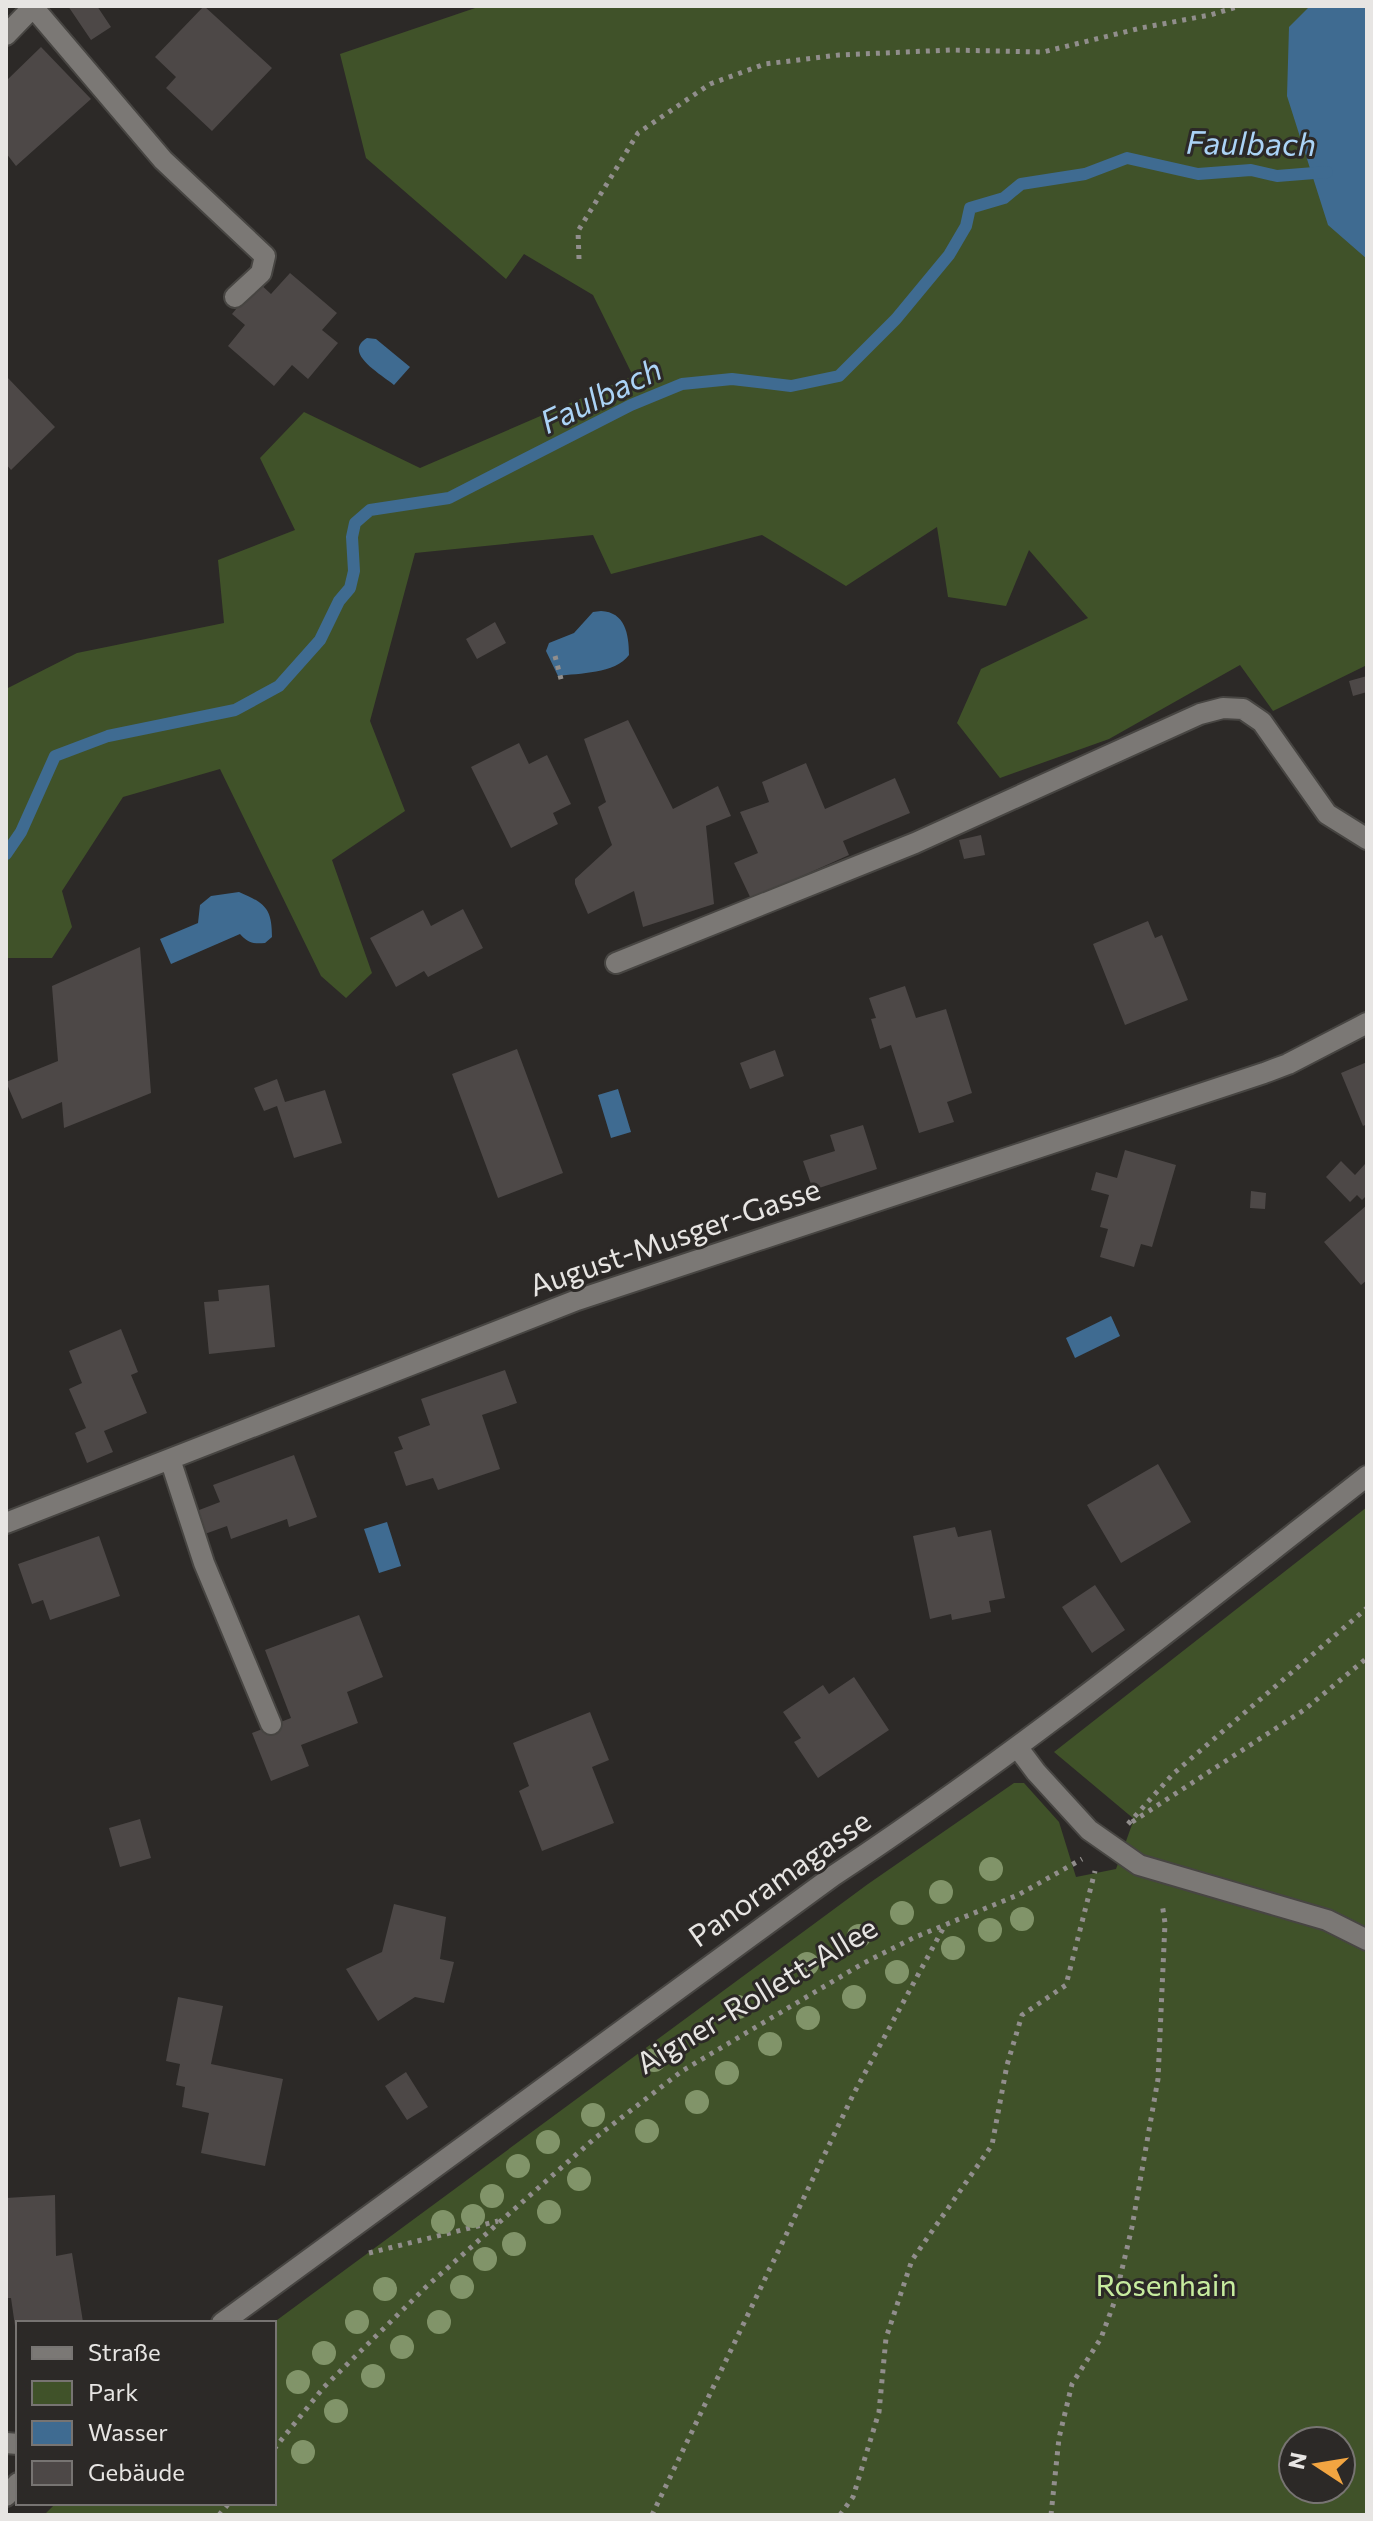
<svg xmlns="http://www.w3.org/2000/svg" width="1373" height="2521" font-family="Commissioner,sans-serif">
<rect width="100%" height="100%" fill="#2c2927"/>
<!-- green -->
<path fill="#405229" fill-rule="evenodd" d="M481 6H1367V665L1273 711 1240 665 1109 739 1000 778 957 723 981 669 1088 618 1029 550 1006 606 948 597 937 527 846 586 762 535 611 574 593 535 415 553 370 721 405 811 332 860 372 973 346 998 321 976 220 769 123 797 62 891 72 927 52 958H6V689L77 653 224 623 218 560 295 530 260 458 304 412 420 468 633 376 593 295 524 254 506 279 366 158 340 54Z
M1367 1507V2515H44L56 2503H274L273 2323 868 1884 1014 1783H1024L1059 1822 1076 1877 1116 1869 1134 1819 1054 1752ZM1293 2441H1341V2489H1293Z"/>
<!-- water -->
<path fill="#3f6b91" d="M1310 6H1367V259L1328 225 1287 96 1289 27Z
M367 338 376 339 410 367 394 385C381 374 342 353 367 338Z
M601 611C625 612 629 634 629 655 615 674 579 673 558 676L546 651 549 643 574 633 593 612Z
M239 892C264 903 272 907 272 937L265 943C253 944 248 943 240 934L171 964 160 939 198 923 200 905 211 896Z
M618 1089 631 1132 611 1138 598 1095Z
M1111 1316 1120 1336 1075 1358 1066 1338Z
M387 1522 401 1566 379 1573 364 1529Z"/>
<g fill="none" stroke-linecap="round" stroke-linejoin="round">
<!-- stream -->
<path stroke="#3f6b91" stroke-width="12" d="M6 854 21 832 55 756 108 736 235 710 279 686 320 640 339 601 350 588 354 571 352 537 355 523 370 510 449 498 631 405 682 384 732 379 791 386 839 376 896 319 949 255 966 226 970 208 1004 198 1021 184 1085 174 1127 158 1198 174 1251 170 1277 176 1327 172"/>
</g>
<!-- building -->
<path fill="#4d4847" d="M68 6H97L111 27 91 40Z
M204 6 272 68 212 131 166 88 176 77 155 57Z
M41 47 91 99 16 166 6 153V81Z
M290 273 337 313 322 330 338 343 308 379 292 365 274 386 228 346 245 325 232 314 258 282 271 294Z
M6 376 55 427 11 470 6 464Z
M495 622 506 643 477 659 466 639Z
M1367 676V692L1353 696 1349 681Z
M628 720 673 809 718 786 731 816 706 826 714 904 643 927 634 891 588 914 575 884V879L612 845 598 807 606 802 584 739Z
M519 743 529 764 547 755 571 804 553 813 558 824 511 848 471 767Z
M806 763 825 809 895 778 910 813 843 841 849 855 751 899 734 863 758 853 740 812 769 802 762 782Z
M981 835 985 855 964 859 959 840Z
M463 909 483 948 428 977 424 971 396 987 370 938 423 910 431 926Z
M1148 921 1155 938 1162 935 1188 1000 1125 1025 1093 944Z
M140 947 151 1093 64 1128 62 1102 22 1119 6 1082 58 1061 52 986Z
M905 986 916 1018 946 1009 972 1093 947 1102 954 1122 919 1133 891 1045 880 1049 871 1019 876 1018 869 998Z
M517 1049 563 1173 498 1198 452 1074Z
M775 1050 784 1076 750 1089 740 1063Z
M1367 1062V1124L1363 1126 1341 1073Z
M277 1079 285 1102 325 1090 342 1143 294 1158 277 1106 264 1111 254 1088Z
M863 1125 877 1169 813 1190 803 1161 835 1151 830 1135Z
M1125 1150 1176 1165 1152 1247 1141 1244 1134 1267 1100 1257 1108 1229 1100 1227 1109 1195 1091 1190 1096 1172 1117 1178Z
M1341 1161 1355 1175 1365 1164 1367 1167V1195L1362 1200 1357 1195 1350 1202 1326 1177Z
M1251 1191 1266 1193 1265 1209 1250 1208Z
M1367 1205V1280L1361 1285 1324 1242Z
M269 1285 275 1347 209 1354 204 1302 219 1301 218 1290Z
M121 1329 138 1372 131 1375 147 1413 104 1431 113 1452 87 1463 75 1433 86 1428 69 1389 82 1383 69 1351Z
M505 1370 517 1403 482 1415 500 1469 438 1490 433 1478 406 1486 394 1452 403 1449 398 1437 430 1425 421 1399Z
M294 1455 317 1517 289 1527 287 1519 231 1539 227 1526 202 1535 194 1512 220 1502 213 1485Z
M1158 1464 1191 1522 1121 1563 1087 1505Z
M955 1527 958 1537 991 1530 1005 1598 989 1601 991 1612 952 1620 951 1614 930 1619 913 1536Z
M99 1536 120 1596 50 1620 43 1600 32 1604 18 1564Z
M1095 1585 1125 1630 1092 1653 1062 1607Z
M359 1615 383 1677 347 1692 358 1723 301 1745 309 1766 271 1781 252 1733 291 1718 265 1650Z
M854 1677 889 1730 818 1778 794 1742 801 1738 783 1712 823 1685 829 1694Z
M590 1712 609 1760 592 1767 614 1823 542 1851 519 1791 529 1786 513 1743Z
M140 1819 151 1858 120 1867 109 1828Z
M394 1904 446 1917 440 1959 454 1962 444 2003 415 1997 378 2021 346 1969 382 1952Z
M178 1997 223 2006 211 2064 283 2079 265 2166 201 2153 209 2113 182 2107 185 2087 176 2085 180 2064 166 2061Z
M406 2072 428 2107 407 2120 385 2086Z
M55 2195 56 2256 72 2253 83 2322 18 2323 16 2333 11 2298H6V2198Z"/>
<g fill="none" stroke-linecap="round" stroke-linejoin="round">
<!-- minor casing -->
<g stroke="#474542" stroke-width="24">
<path id="minor" d="M33 7 163 160 265 256 261 273 235 297
M6 35 34 6
M616 963 915 843 1200 714 1223 708 1243 709 1262 722 1327 814 1367 839
M170 1459 204 1563 271 1724
M6 1523 577 1300 1264 1073 1288 1064 1367 1023
M1018 1748 1036 1772 1089 1830 1139 1865 1327 1920 1367 1940
M222 2323 833 1876C1019 1753 1192 1613 1367 1476
M6 2443 18 2444
M6 2496 18 2483"/>
</g>
<!-- path -->
<path stroke="#918e8c" stroke-width="5" stroke-dasharray="4 6" stroke-linecap="butt" d="M579 259 578 231 638 133 710 84 765 64 839 55 950 50 1043 52 1141 28 1210 15 1240 6
M555 656 562 683
M1132 1822 1304 1710 1367 1658
M1128 1824 1173 1774 1367 1608
M369 2253 498 2221
M274 2449 324 2387 427 2286 595 2138 682 2071 862 1964 913 1938 1018 1895 1082 1859
M219 2515 229 2503
M652 2515 853 2095 945 1925
M840 2515 853 2497 879 2412 886 2338 912 2260 992 2145 1007 2065 1022 2015 1066 1985 1095 1871
M1051 2515 1059 2438 1072 2384 1101 2338 1114 2303 1132 2227 1158 2079 1165 1923 1162 1903"/>
<!-- minor -->
<use href="#minor" stroke="#7b7875" stroke-width="20"/>
</g>
<!-- trees -->
<g fill="#819469">
<circle cx="991" cy="1869" r="12"/>
<circle cx="941" cy="1892" r="12"/>
<circle cx="902" cy="1913" r="12"/>
<circle cx="1022" cy="1919" r="12"/>
<circle cx="990" cy="1930" r="12"/>
<circle cx="859" cy="1936" r="12"/>
<circle cx="953" cy="1948" r="12"/>
<circle cx="807" cy="1964" r="12"/>
<circle cx="897" cy="1972" r="12"/>
<circle cx="854" cy="1997" r="12"/>
<circle cx="738" cy="2007" r="12"/>
<circle cx="808" cy="2018" r="12"/>
<circle cx="770" cy="2044" r="12"/>
<circle cx="654" cy="2060" r="12"/>
<circle cx="727" cy="2073" r="12"/>
<circle cx="697" cy="2102" r="12"/>
<circle cx="593" cy="2115" r="12"/>
<circle cx="647" cy="2131" r="12"/>
<circle cx="548" cy="2142" r="12"/>
<circle cx="518" cy="2166" r="12"/>
<circle cx="579" cy="2179" r="12"/>
<circle cx="492" cy="2196" r="12"/>
<circle cx="549" cy="2212" r="12"/>
<circle cx="473" cy="2216" r="12"/>
<circle cx="443" cy="2222" r="12"/>
<circle cx="514" cy="2244" r="12"/>
<circle cx="485" cy="2259" r="12"/>
<circle cx="462" cy="2287" r="12"/>
<circle cx="385" cy="2289" r="12"/>
<circle cx="357" cy="2322" r="12"/>
<circle cx="439" cy="2322" r="12"/>
<circle cx="402" cy="2347" r="12"/>
<circle cx="324" cy="2353" r="12"/>
<circle cx="373" cy="2376" r="12"/>
<circle cx="298" cy="2382" r="12"/>
<circle cx="336" cy="2411" r="12"/>
<circle cx="303" cy="2452" r="12"/>
</g>
<g text-anchor="middle" stroke-width="6" stroke-linejoin="round" paint-order="stroke">
<!-- street labels -->
<g font-size="30" fill="#e7e5e3" stroke="#2c2927">
<text transform="translate(675 1238) rotate(-19)" y="10">August-Musger-Gasse</text>
<text transform="translate(780 1879) rotate(-35)" y="10">Panoramagasse</text>
<text transform="translate(757 1996) rotate(-31)" y="10">Aigner-Rollett-Allee</text>
</g>
<!-- park labels -->
<g font-size="30" fill="#c7ec9f" stroke="#2c2927">
<text x="1166" y="2296">Rosenhain</text>
</g>
<!-- water labels -->
<g font-size="32" font-style="italic" fill="#abd3f6" stroke="#2c2927">
<text transform="translate(1251 144) rotate(1)" y="11">Faulbach</text>
<text transform="translate(601 396) rotate(-26)" y="11">Faulbach</text>
</g>
</g>
<!-- border -->
<rect width="1373" height="2521" fill="none" stroke="#e7e5e3" stroke-width="16"/>
<!-- legend -->
<rect x="16" y="2321" width="260" height="184" fill="#2c2927" stroke="#777472" stroke-width="2"/>
<rect x="32" y="2347" width="40" height="12" fill="#7b7875" stroke="#777472" stroke-width="2"/>
<text x="88" y="2361" font-size="24" fill="#e7e5e3">Straße</text>
<rect x="32" y="2381" width="40" height="24" fill="#405229" stroke="#777472" stroke-width="2"/>
<text x="88" y="2401" font-size="24" fill="#e7e5e3">Park</text>
<rect x="32" y="2421" width="40" height="24" fill="#3f6b91" stroke="#777472" stroke-width="2"/>
<text x="88" y="2441" font-size="24" fill="#e7e5e3">Wasser</text>
<rect x="32" y="2461" width="40" height="24" fill="#4d4847" stroke="#777472" stroke-width="2"/>
<text x="88" y="2481" font-size="24" fill="#e7e5e3">Gebäude</text>
<!-- north arrow -->
<g transform="translate(1317 2465) rotate(282)"><circle r="38" fill="#2c2927" stroke="#777472" stroke-width="2"/>
<path d="M0-6L14 30L0 20L-14 30Z" fill="#f2a541"/>
<text y="-12" font-size="22" font-weight="bold" text-anchor="middle" fill="#e7e5e3">N</text>
</g>
</svg>
